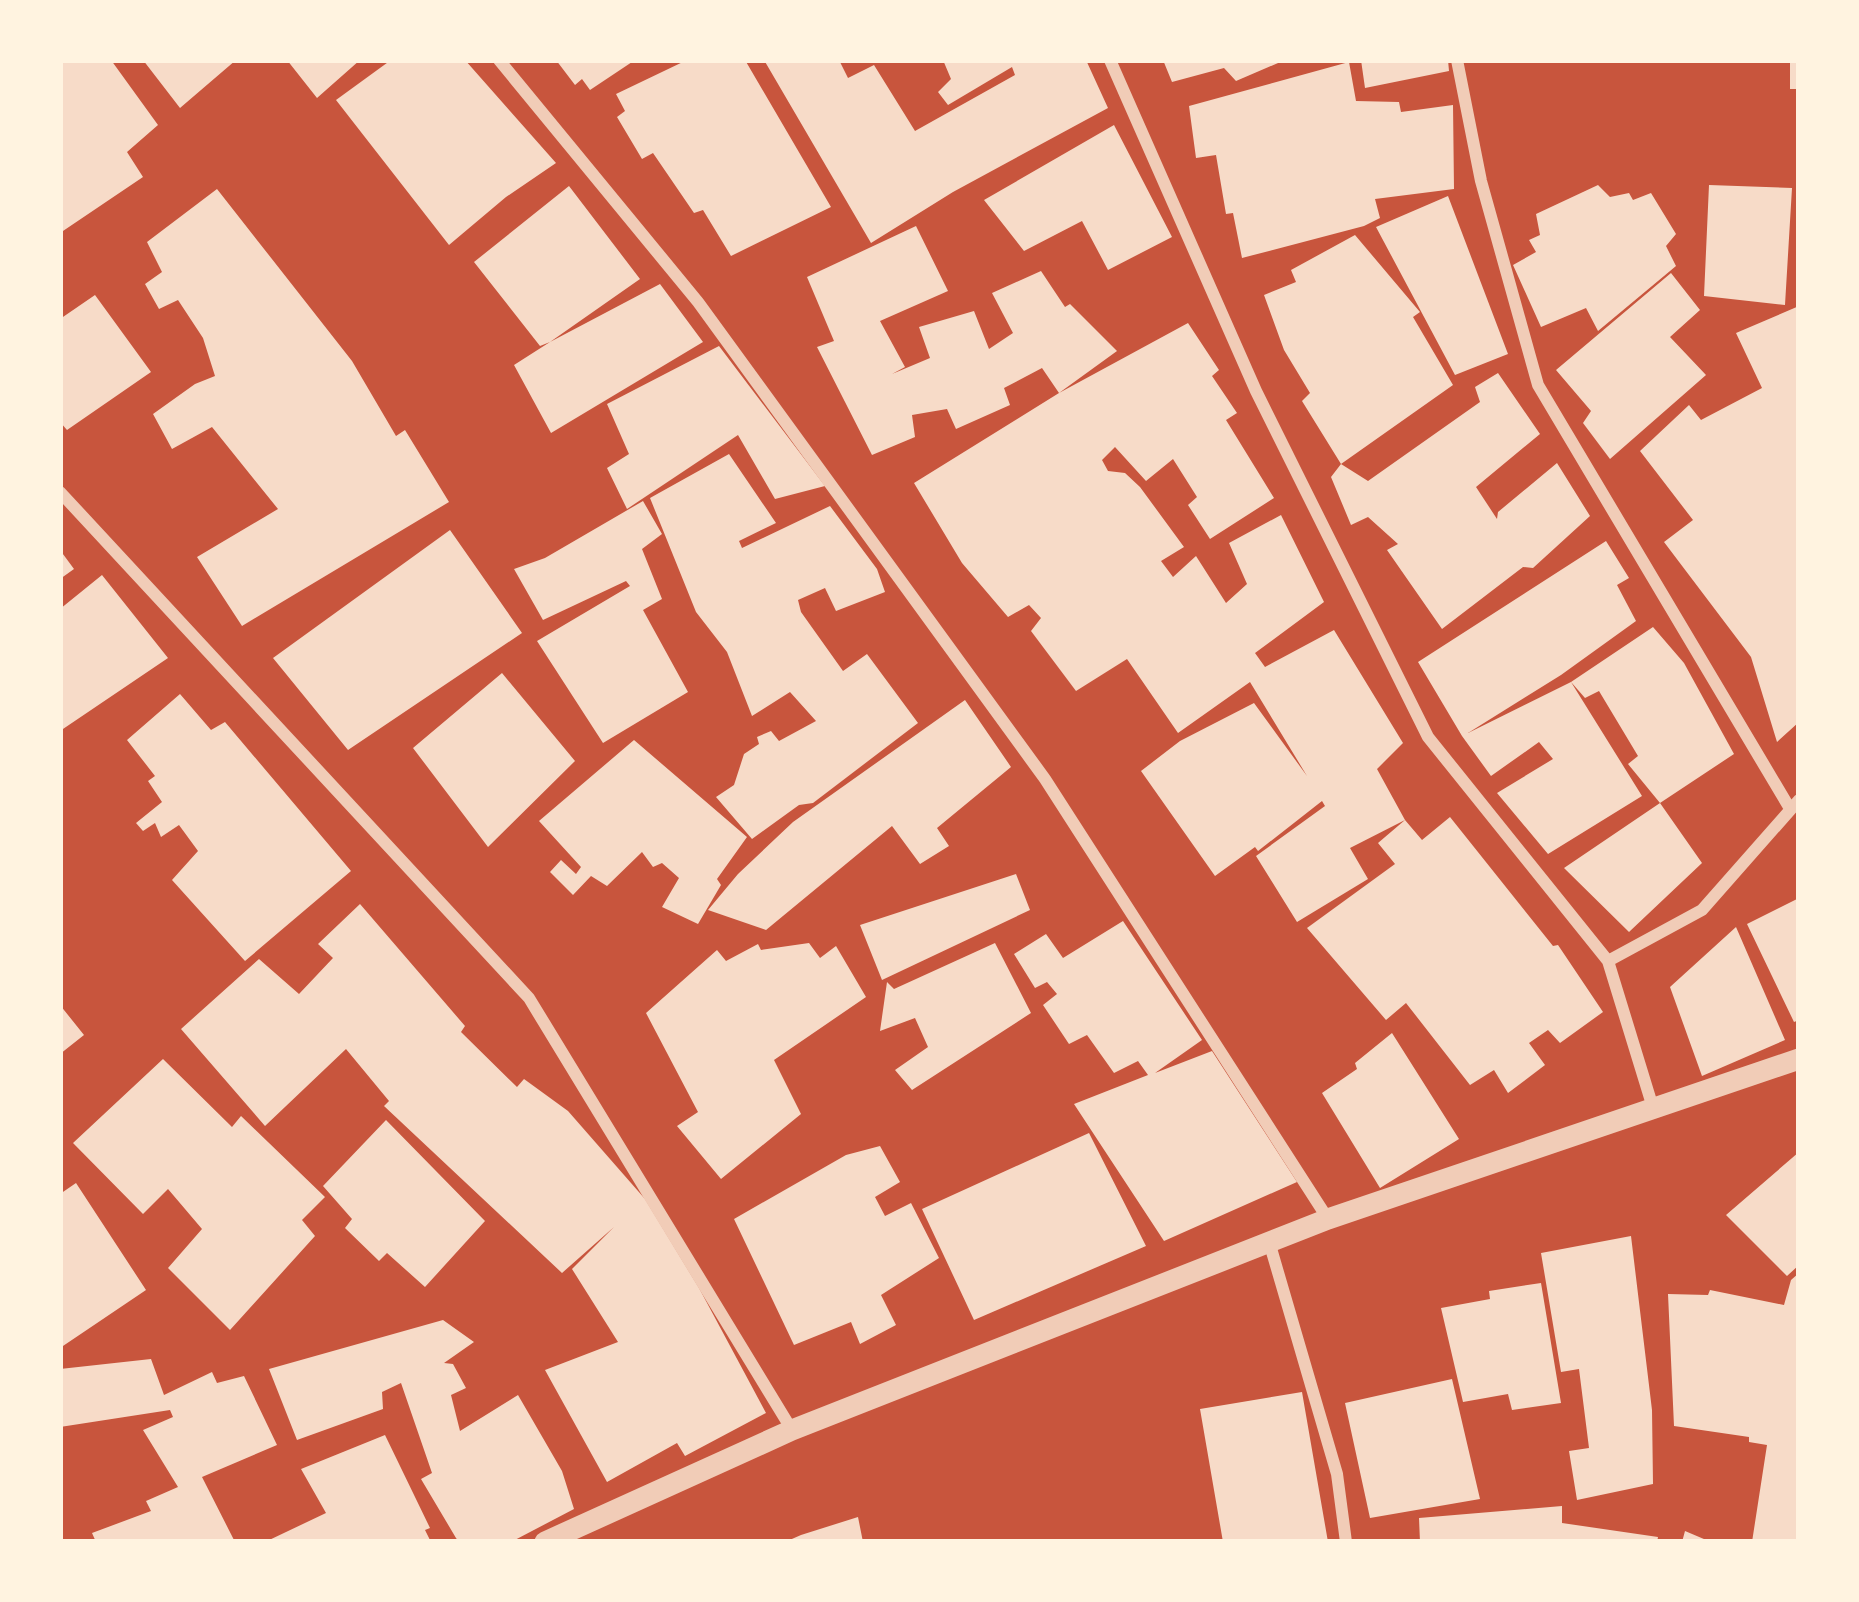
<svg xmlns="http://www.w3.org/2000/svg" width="1859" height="1602" font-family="Lato,sans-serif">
<rect width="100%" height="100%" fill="#c8553d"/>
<!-- building -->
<path fill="#f7dbc8" d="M60 60H111L158 125 127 152 143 177 60 233Z
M143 60H236L180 108Z
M287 60H360L317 98Z
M391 60H465L556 163 506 197 449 245 336 100Z
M556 60H635L590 90 582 79 575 85Z
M687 60H745L831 207 731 256 703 210 694 213 653 153 642 159 617 117 625 111 616 94Z
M764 60H839L848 78 874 65 915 131 1015 75 1012 67 948 105 938 92 951 79 943 60H1086L1108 108 953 192 871 243Z
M1163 60H1285L1236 81 1224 68 1172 82Z
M1361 60H1448L1449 71 1365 88Z
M1790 60H1799V89H1790Z
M1349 62 1356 101 1399 102 1401 112 1453 105 1454 189 1375 199 1380 218 1364 226 1242 258 1233 213 1226 214 1216 155 1196 158 1189 106Z
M1114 125 1172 237 1108 270 1082 221 1024 251 984 200Z
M1598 185 1610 197 1629 193 1633 200 1651 193 1676 234 1666 246 1676 266 1598 331 1586 308 1541 327 1513 265 1536 252 1529 240 1540 235 1536 214Z
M1709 185 1792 188 1785 305 1704 296Z
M569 186 640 279 550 342 660 284 703 342 551 433 514 365 550 342 540 346 474 262Z
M217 189 352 361 396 436 405 430 449 502 242 626 197 557 278 509 212 427 172 449 153 414 195 384 215 376 203 338 178 300 159 309 145 284 162 272 147 242Z
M1448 196 1508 354 1455 375 1376 227Z
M916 226 948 291 880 321 905 367 892 374 930 358 919 327 974 311 989 349 1013 333 992 293 1041 271 1065 307 1070 304 1117 351 1059 393 1188 323 1219 370 1212 376 1237 413 1226 420 1274 498 1210 539 1188 505 1197 497 1173 459 1146 481 1115 447 1102 460 1108 471 1125 473 1140 487 1184 547 1161 561 1173 577 1196 556 1226 603 1247 584 1229 543 1281 515 1324 602 1255 653 1265 667 1334 630 1403 743 1377 769 1405 820 1422 840 1450 817 1553 946 1558 945 1603 1012 1560 1043 1548 1030 1529 1043 1545 1065 1508 1093 1494 1070 1470 1085 1406 1003 1386 1020 1307 928 1395 864 1378 843 1405 820 1350 848 1368 879 1297 922 1256 856 1325 806 1322 801 1258 851 1255 847 1215 876 1141 771 1180 741 1254 703 1307 776 1250 682 1178 733 1127 659 1076 691 1031 631 1041 618 1029 605 1008 617 962 563 914 483 1059 393 1042 368 1004 388 1010 405 956 429 947 409 912 415 915 437 872 455 817 347 834 341 807 277Z
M1355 235 1420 312 1413 317 1453 385 1341 464 1302 401 1310 393 1284 350 1264 295 1296 282 1291 270Z
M1671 273 1700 310 1670 337 1706 375 1610 459 1583 423 1591 411 1556 370Z
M95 295 151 372 67 430 60 422V319Z
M1799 306V722L1777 742 1751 657 1664 542 1693 520 1640 451 1689 405 1701 420 1762 388 1736 333Z
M719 346 825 486 775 499 738 435 627 509 607 468 629 454 607 404Z
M1498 373 1540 434 1476 487 1497 519 1498 512 1557 463 1590 516 1533 568 1523 567 1442 629 1387 550 1398 544 1368 517 1351 525 1331 477 1341 464 1368 481 1480 402 1475 387Z
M729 454 776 523 739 541 742 548 830 506 877 569 885 592 836 611 825 588 798 600 801 612 843 671 867 654 918 723 813 803 799 805 752 839 716 797 734 785 744 754 759 744 757 737 771 731 779 741 816 721 790 692 752 716 727 652 696 612 650 498Z
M643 501 662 534 642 549 662 599 643 610 688 692 603 743 537 641 630 586 626 581 543 620 514 569 545 558Z
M450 530 522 633 348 750 273 658Z
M1606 541 1629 578 1617 585 1636 621 1561 675 1468 733 1571 682 1642 796 1548 854 1497 793 1553 759 1539 742 1491 776 1462 736 1418 662Z
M60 550 74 569 60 579Z
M102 575 168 658 60 731V609Z
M1653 627 1684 663 1734 754 1660 803 1702 863 1629 932 1564 868 1660 803 1628 764 1638 756 1599 691 1585 698 1571 682Z
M502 673 575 761 488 847 413 748Z
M180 694 211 730 225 722 351 871 245 961 172 880 198 851 179 825 161 837 155 823 143 831 136 823 162 802 148 781 155 776 127 740Z
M965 700 1011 767 937 828 949 846 920 864 892 826 766 930 708 910 738 874 793 822Z
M634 740 747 837 717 879 721 885 698 924 662 907 679 878 662 863 653 867 642 852 607 886 591 876 573 895 550 872 561 860 576 874 581 867 539 821Z
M1016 874 1030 910 882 980 860 925Z
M1799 898V1020L1794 1022 1747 924Z
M360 904 465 1026 461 1032 517 1087 524 1079 568 1111 645 1199 699 1288 766 1413 685 1456 677 1443 607 1482 545 1370 618 1342 572 1269 614 1227 562 1273 384 1106 389 1101 346 1049 265 1126 181 1029 259 959 299 994 333 958 318 944Z
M1123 921 1202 1040 1155 1073 1212 1051 1297 1182 1164 1241 1074 1104 1148 1075 1138 1061 1114 1073 1087 1035 1069 1044 1043 1005 1057 994 1047 982 1035 988 1014 954 1046 934 1063 958Z
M1736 927 1785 1040 1702 1076 1670 987Z
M809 943 820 958 836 946 866 997 774 1060 801 1114 721 1179 677 1126 698 1112 646 1013 717 950 726 961 758 944 761 950Z
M995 943 1031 1013 912 1090 895 1070 928 1047 915 1018 880 1031 887 982 894 989Z
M60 1005 84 1035 60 1054Z
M1392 1033 1459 1139 1380 1188 1322 1093 1357 1069 1355 1063Z
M163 1059 232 1127 241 1116 325 1197 302 1220 315 1236 230 1330 168 1268 202 1229 168 1189 143 1214 73 1143Z
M386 1120 485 1221 425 1287 387 1253 379 1261 345 1228 352 1219 323 1186Z
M1089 1133 1146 1246 974 1320 922 1209Z
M880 1146 900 1182 875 1197 885 1216 911 1203 939 1258 881 1295 896 1325 860 1344 851 1322 794 1345 734 1219 846 1155Z
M1799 1152V1265L1787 1276 1726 1215Z
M76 1183 146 1290 60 1348V1194Z
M1631 1236 1652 1410 1653 1484 1577 1500 1569 1451 1589 1448 1579 1369 1561 1372 1541 1253Z
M1799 1273V1542H1752L1767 1445 1749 1442V1437L1674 1426 1668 1294 1708 1295 1710 1290 1784 1305 1791 1280Z
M1541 1283 1561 1403 1512 1410 1508 1394 1463 1402 1441 1308 1490 1299 1489 1291Z
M443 1320 474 1342 444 1363 453 1364 466 1388 451 1395 460 1431 518 1395 562 1471 574 1509 511 1542H459L456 1538 421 1479 432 1473 401 1383 382 1392 383 1409 297 1440 269 1369Z
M151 1359 164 1395 212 1372 217 1383 244 1376 277 1445 202 1477 235 1542H96L92 1533 151 1511 146 1501 178 1487 143 1430 173 1417 170 1410 60 1427V1369Z
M1452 1379 1480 1499 1370 1518 1345 1403Z
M1302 1392 1328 1542H1223L1200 1409Z
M385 1435 430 1528 425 1530 431 1542H265L326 1513 301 1469Z
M1562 1506V1523L1658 1537 1657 1542H1420L1419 1518Z
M858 1517 863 1542H785L801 1535Z
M1685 1531 1711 1542H1682Z"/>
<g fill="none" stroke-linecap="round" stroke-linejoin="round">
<!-- minor -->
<path stroke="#f1ccb7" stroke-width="12" d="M499 60 698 302 1045 779 1328 1219
M1110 60 1256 391 1428 737 1608 961
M1457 60 1481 181 1538 385 1789 807
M60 492 529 998 792 1430
M1654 1111 1608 961 1702 910 1799 800
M1270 1245 1337 1474 1346 1542"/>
<!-- tertiary -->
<path stroke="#f1ccb7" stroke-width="21" d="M545 1542 792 1430 1328 1219 1799 1059"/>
</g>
<!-- border -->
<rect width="1859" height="1602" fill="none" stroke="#fff3e0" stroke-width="126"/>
</svg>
